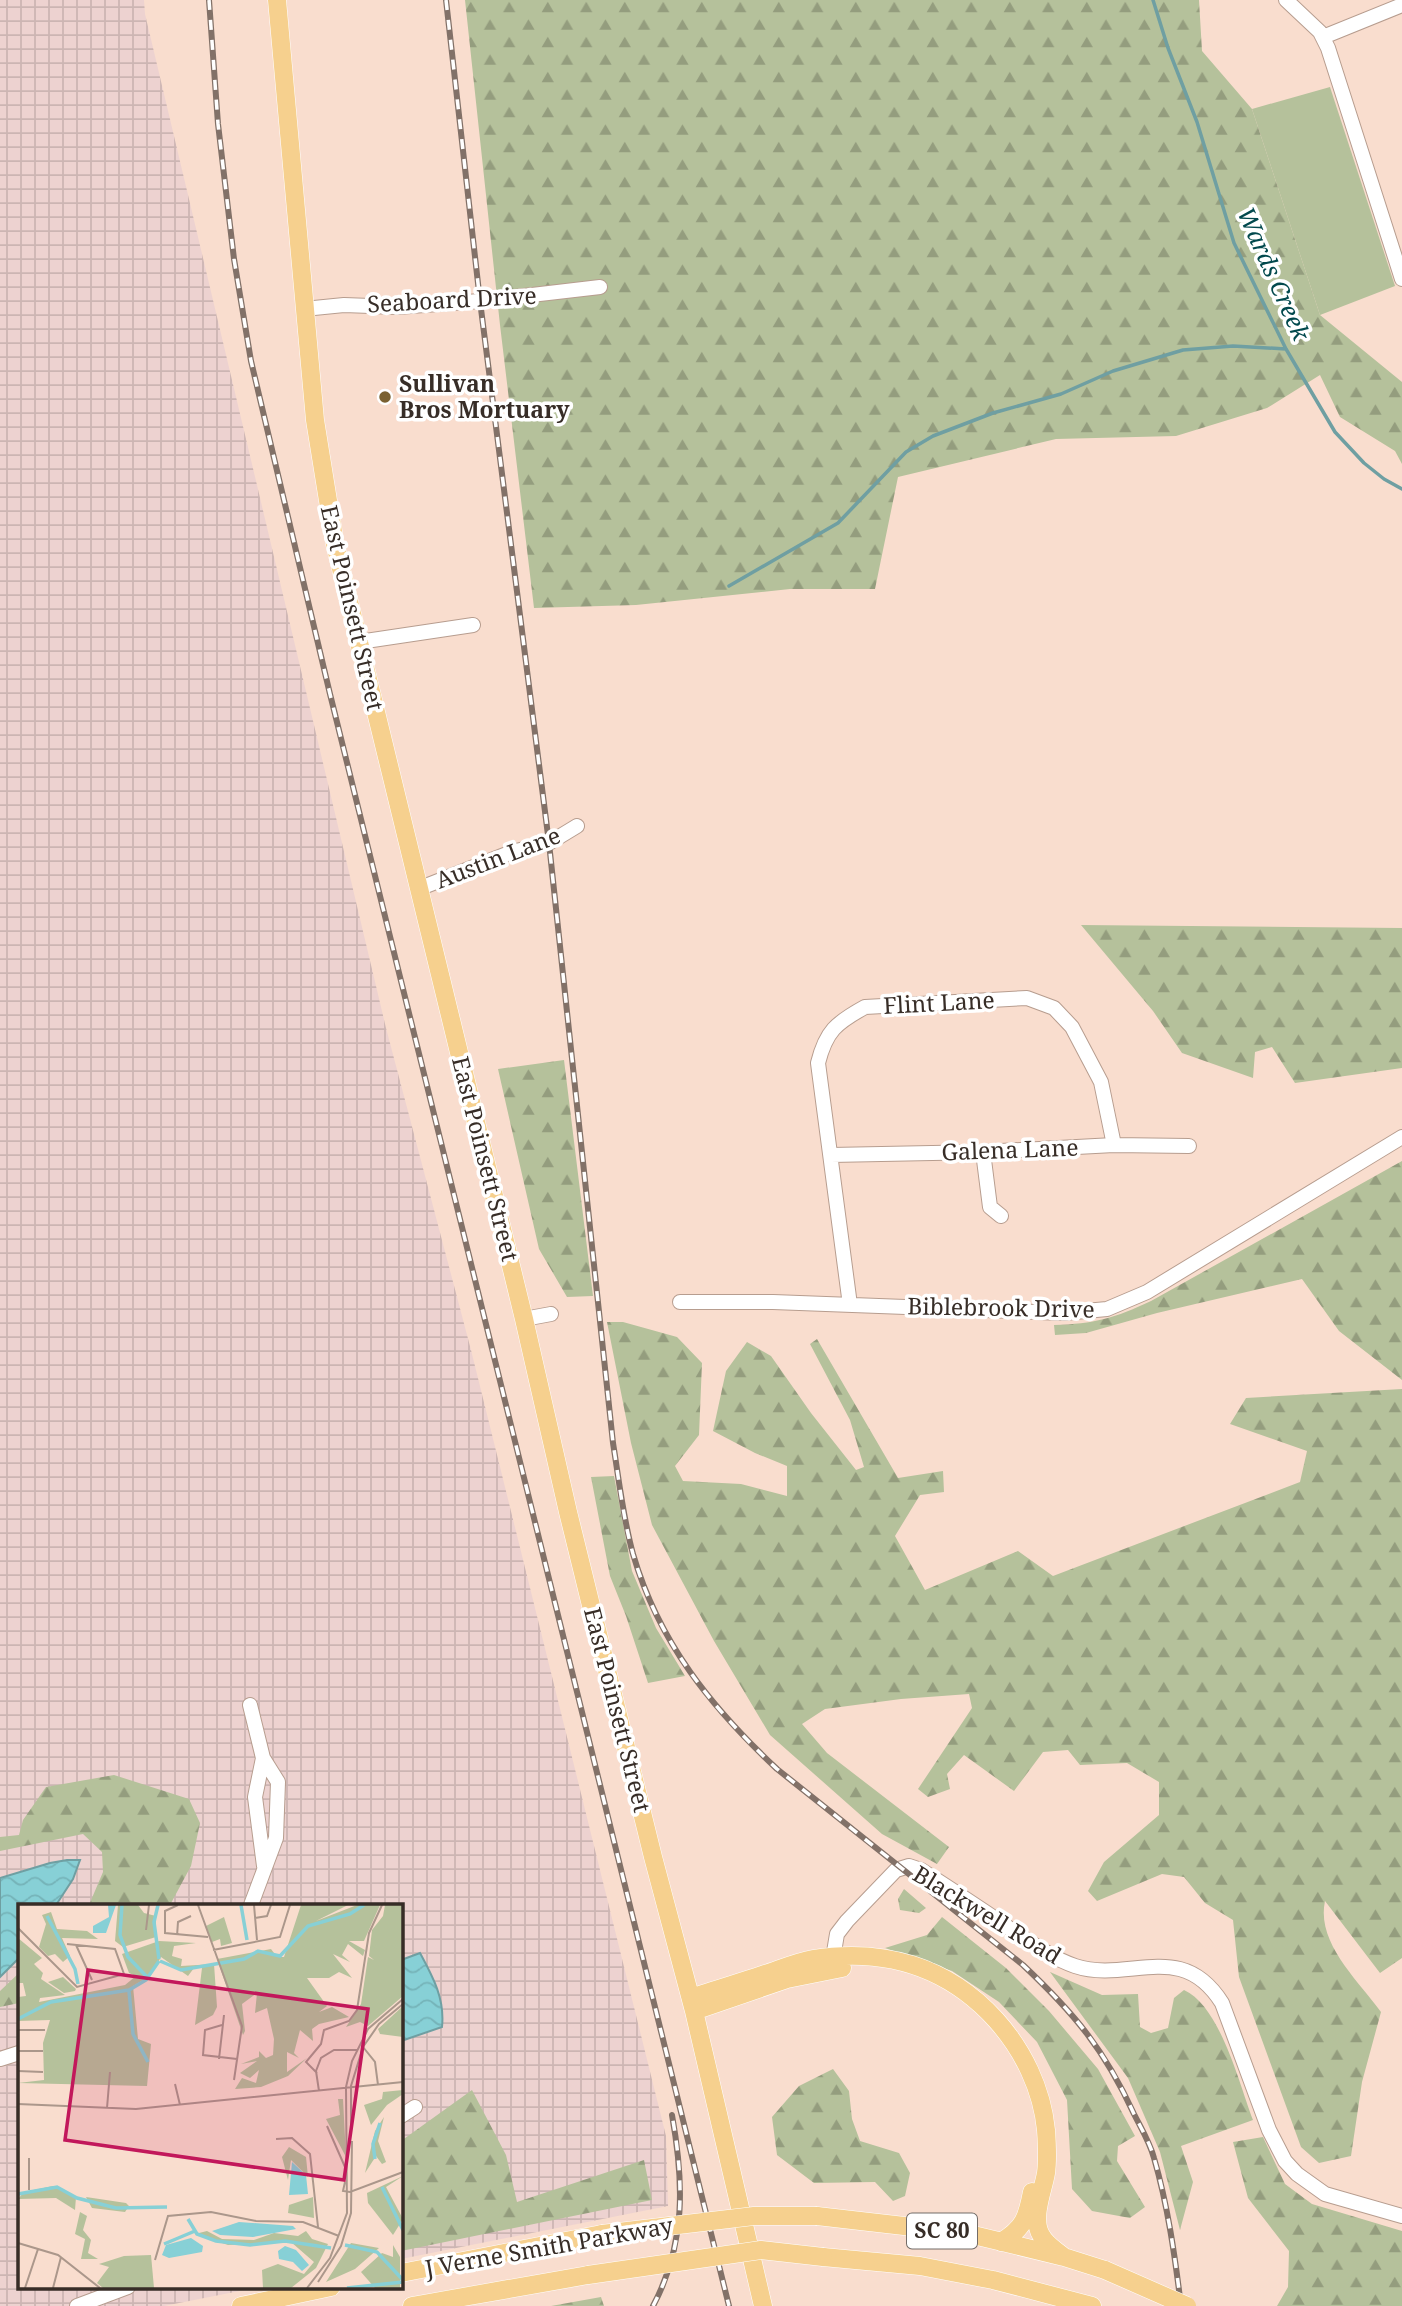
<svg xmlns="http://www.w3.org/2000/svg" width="1402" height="2306" font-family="'Noto Serif',serif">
<defs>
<pattern id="industrial-grid" width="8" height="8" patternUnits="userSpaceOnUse" patternTransform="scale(1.75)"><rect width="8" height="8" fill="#edd2d0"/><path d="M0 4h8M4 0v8" fill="none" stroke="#ccb5b3"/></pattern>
<pattern id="forest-firs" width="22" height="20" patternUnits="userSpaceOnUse" patternTransform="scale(1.75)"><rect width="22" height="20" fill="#b5c19b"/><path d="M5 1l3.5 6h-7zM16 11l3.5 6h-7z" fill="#949d7e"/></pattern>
<pattern id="water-waves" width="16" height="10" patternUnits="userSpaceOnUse" patternTransform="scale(1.75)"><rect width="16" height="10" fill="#87d0d6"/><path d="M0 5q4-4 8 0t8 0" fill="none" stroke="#75b3b8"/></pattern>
</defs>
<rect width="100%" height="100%" fill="#f9ddce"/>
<!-- industrial -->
<path fill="url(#industrial-grid)" d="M0 0H144L145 14 386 1028 471 1350 666 2136 668 2206 401 2259V1905H19V2287H260L164 2306H0Z"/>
<!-- green -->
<path fill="#b5c19b" d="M1330 87 1395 286 1320 315 1252 109Z"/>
<!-- forest -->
<path fill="url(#forest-firs)" d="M465 0H1199L1202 51 1252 109 1320 315 1402 382V464L1395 451 1340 417 1320 375 1267 408 1176 436 1056 439 898 477 875 589H790L636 605 534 608 500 325Z
M1081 925 1402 928V1068L1295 1083 1272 1047 1255 1052 1253 1078 1182 1053 1153 1011Z
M564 1060 593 1296 567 1297 539 1249 498 1069Z
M1402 1161V1380L1339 1331 1302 1279 1157 1313 1086 1333 1055 1335 1054 1325C1094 1324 1115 1318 1151 1301Z
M607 1322H623L677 1337 702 1363 699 1435 675 1466 683 1481 741 1484 787 1496V1466L755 1453 713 1431 726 1371 747 1342 771 1356 811 1413 856 1470 864 1467 850 1420 810 1344 817 1339 898 1478 943 1471 944 1492 920 1495 895 1536 925 1590 1018 1551 1053 1576 1300 1482 1307 1451 1230 1424 1246 1398 1402 1389V1958L1380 1973 1325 1901C1316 1943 1358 1980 1381 2012L1362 2082 1351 2156 1319 2163 1301 2147 1239 1977 1233 1920 1205 1903 1184 1877 1162 1874 1097 1901 1088 1891 1104 1862 1159 1815V1782L1127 1763 1080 1765 1068 1750 1043 1752 1014 1791 964 1755 947 1774 950 1789 928 1797 918 1789 972 1708 969 1694 901 1699 825 1709 802 1724 827 1753 949 1847 937 1864 882 1834 770 1735 714 1641 652 1525 631 1443Z
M614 1476 632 1571 656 1628 685 1676 648 1683 626 1616 610 1576 591 1477Z
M114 1775 189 1799 200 1823 191 1866 170 1905H89L103 1872 102 1852 83 1834 0 1851V1837L19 1835 23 1820 46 1787Z
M904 1889 926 1908 919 1913 900 1910 898 1899Z
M942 1917 1006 1968 1049 2011 1098 2069 1135 2136 1118 2146 1117 2161 1145 2207 1130 2218 1092 2211 1072 2189 1067 2100 1037 2042 999 2002 952 1971 885 1948 927 1935Z
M1050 1972 1102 1995 1138 1994 1140 2027 1151 2033 1168 2028 1174 1998 1184 1990C1220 2006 1239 2083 1253 2120L1181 2146 1193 2182 1180 2230 1160 2152 1128 2078Z
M19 1973V2003L0 2007V1991Z
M833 2069 849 2091 852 2119 860 2141 899 2153 910 2173 905 2196 893 2201 875 2182 814 2183 777 2155 772 2117 799 2086Z
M472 2090 506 2155 517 2202 644 2160 652 2200 401 2251V2141Z
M1263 2137 1285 2184 1312 2204 1402 2231V2306H1277L1288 2287 1289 2251 1248 2198 1233 2142Z
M601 2297 604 2306H551Z"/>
<!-- water -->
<path fill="url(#water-waves)" stroke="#6f9fa2" stroke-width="2" d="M67 1860H80L73 1879 56 1905H19V1958L0 1977V1878L50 1863Z
M420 1953C433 1977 445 1999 442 2027L401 2041V1960Z"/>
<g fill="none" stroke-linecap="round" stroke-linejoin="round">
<!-- stream -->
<path stroke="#6f9fa2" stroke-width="3.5" d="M1153 0 1168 48 1197 122 1234 243 1286 349 1335 432 1364 463 1384 479 1402 489
M729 586 838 523 906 452 933 436 993 413 1061 394 1113 371 1183 350 1233 346 1286 349"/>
<!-- minor casing -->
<g stroke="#b79d8f" stroke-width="16">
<path id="minor" d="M1286 0 1320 32 1328 48 1402 279
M1323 37 1402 5
M304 309 344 305 397 307 480 301 600 287
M359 642 473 625
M418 889 512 852 549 843 577 826
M983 1152 990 1207 1001 1216
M831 1155 983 1152 1114 1145 1189 1146
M680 1302H773L1064 1313 1107 1309 1147 1292 1402 1137
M850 1305 818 1063C826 1031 836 1023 865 1007L1027 998 1054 1008 1072 1027 1101 1082 1114 1145
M524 1319 551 1314
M250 1705 263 1758 278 1782 276 1838 251 1905
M263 1758 255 1797 264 1866
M832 1964 837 1934 847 1921 896 1870 909 1866 921 1870C949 1888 978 1907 1006 1926 1027 1940 1051 1958 1075 1966 1129 1984 1181 1938 1222 2003L1269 2130 1285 2161 1297 2174 1325 2194 1402 2216
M0 2059 19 2053
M401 2116 415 2107
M77 2306 128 2287"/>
</g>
<!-- major casing -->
<g stroke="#fff" stroke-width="19">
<path id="major" d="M277 0 315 420 335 544 524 1319 568 1512 653 1857 694 2011 763 2306
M691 1998C714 1990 738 1983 762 1975 778 1970 796 1962 813 1959 884 1948 947 1966 996 2020 1023 2050 1042 2089 1046 2130 1047 2144 1048 2159 1046 2173 1043 2191 1031 2218 1041 2235 1046 2245 1056 2250 1064 2257
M694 2011 787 1979 842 1968
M817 2216 965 2233 1064 2257 1105 2270
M1001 2242C1024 2228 1027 2218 1032 2192
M823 2257 920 2266 993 2280 1092 2306
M401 2273 602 2234
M241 2306 331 2287
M412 2306 588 2275"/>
</g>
<!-- minor -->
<use href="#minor" stroke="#fff" stroke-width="14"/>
<!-- major -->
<use href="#major" stroke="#f6d08e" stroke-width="18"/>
<!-- rail casing -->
<g stroke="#827168" stroke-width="6">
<path id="rail" d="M209 0 218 124 234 259 251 361 330 694 729 2306
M446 0 480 301 549 843 613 1443C619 1480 623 1518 633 1554 659 1643 711 1707 777 1769L1023 1965C1075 2014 1104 2049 1134 2114 1141 2128 1150 2143 1154 2158 1168 2206 1175 2257 1181 2306
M653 2306C686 2244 684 2182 672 2115"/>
</g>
<!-- rail -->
<use href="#rail" stroke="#fff" stroke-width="3.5" stroke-dasharray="10" stroke-linecap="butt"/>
<!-- major-bridge casing -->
<g stroke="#fff" stroke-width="19" stroke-linecap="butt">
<path id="major-bridge" d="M602 2234 754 2216H817
M1105 2270 1187 2306
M588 2275 761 2250 823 2257"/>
</g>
<!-- major-bridge -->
<use href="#major-bridge" stroke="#f6d08e" stroke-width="18"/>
</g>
<!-- markers -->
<circle fill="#7a6132" stroke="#fff" stroke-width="2.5" cx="385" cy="397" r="7"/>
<g text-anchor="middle" stroke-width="7" stroke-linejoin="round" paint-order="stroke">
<!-- shield labels -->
<rect fill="#fff" stroke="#736c68" stroke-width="2" x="907" y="2213.5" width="70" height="35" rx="5"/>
<g font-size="21" font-weight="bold" fill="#372d27">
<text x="942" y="2238">SC 80</text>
</g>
<!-- street labels -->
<g font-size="23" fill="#372d27" stroke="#fff">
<text transform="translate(452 300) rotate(-3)" y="8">Seaboard Drive</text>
<text transform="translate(352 608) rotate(77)" y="8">East Poinsett Street</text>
<text transform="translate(498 858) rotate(-21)" y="8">Austin Lane</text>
<text transform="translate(939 1003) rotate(-3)" y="8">Flint Lane</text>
<text transform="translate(1010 1150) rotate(-2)" y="8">Galena Lane</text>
<text transform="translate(485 1159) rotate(76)" y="8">East Poinsett Street</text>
<text transform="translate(1001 1308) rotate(1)" y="8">Biblebrook Drive</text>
<text transform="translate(617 1710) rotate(76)" y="8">East Poinsett Street</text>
<text transform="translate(987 1915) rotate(31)" y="8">Blackwell Road</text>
<text transform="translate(549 2247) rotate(-10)" y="8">J Verne Smith Parkway</text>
</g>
<!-- poi labels -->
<g font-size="23" font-weight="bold" fill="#372d27" stroke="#fff" text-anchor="start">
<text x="399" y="392">Sullivan<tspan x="399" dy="26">Bros Mortuary</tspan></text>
</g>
<!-- water labels -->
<g font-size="24" font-style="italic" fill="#02494d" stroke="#fff">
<text transform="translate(1273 274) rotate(66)" y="8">Wards Creek</text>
</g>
</g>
<!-- overview -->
<g transform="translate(18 1904)">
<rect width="385" height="385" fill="#f9ddce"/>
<path d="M100 1H120L126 9 138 12V33L105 43 97 37ZM283 1H330L298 17 339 1H362L346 37H331L347 46 345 52 330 40 324 51 332 58 315 50 334 74 321 68 311 74H289L309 102 301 108 314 103 331 113 301 120 294 125 295 137 282 126 276 149 281 154 269 148V168L289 154 270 172 243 183 217 185 224 174 238 179 241 166 232 174 222 169 239 157 223 160 241 153V147L248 154 255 151 256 135 249 104 237 109 239 89 224 100 227 127 225 131 199 55 253 45 259 53H266ZM367 1H385V92L350 122 342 118 328 123 343 100 350 53 356 56 351 52 354 26 365 12ZM33 8 39 25 69 27 80 35 44 34 52 52 45 58 37 50 30 52 21 43 28 20 24 11ZM206 13 214 39 203 42 202 35 194 38 188 22ZM0 34 24 54 16 60 25 69 23 75 47 91 22 94 21 98 107 81 118 72 111 69 104 50 141 37 178 39 156 42 154 52 164 55 163 62 196 60 199 103 195 111 177 121 184 64H176L170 72 143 53 132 72 115 82 120 135 133 140 129 182 0 179 26 176 25 139 32 116 0 117V93L8 92 5 79H0ZM385 102V133L362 130 360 125ZM385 186V190L369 201 353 221 346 201 364 195 365 188ZM320 195H325L328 253 308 215 322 211ZM366 213 360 237 368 258 364 260 358 252 347 269 357 227ZM271 243 288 253 290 273 273 256 270 276 264 253ZM385 272 368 283 385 315 375 331 350 299 349 289ZM35 282 58 293 57 306 38 294 0 295 6 288ZM68 293 108 299 111 302 107 308 74 304ZM295 293 296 314 270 309 271 301ZM62 308 69 312 65 326 73 336 70 349 80 355H63L67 335 57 330ZM189 327 204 335 236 336 256 329 280 332 288 327 294 335 310 340 298 364 273 384H245L244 366 260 360 286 370 296 358 273 338 210 341 177 330ZM333 339 361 344 337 365 308 378ZM375 341 382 353V384H357L343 368 364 349 375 353ZM133 351 136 384H85L79 379 91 363 81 360 106 352Z" fill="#b5c19b"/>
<path d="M45 73 58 85 57 87 46 89 30 78Z" fill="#b5c19b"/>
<path d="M90 1H98L88 29H75V22L91 13ZM274 258 288 271 290 290 271 291ZM221 318 275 322 278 325 235 333 202 331 194 327ZM173 334 185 342 184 348 151 354 144 351 148 341ZM267 342 278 346 291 361 284 367 275 358 261 355 260 347Z" fill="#87d0d6"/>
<path fill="none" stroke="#87d0d6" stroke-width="3.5" d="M104 1 102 31 110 53 130 74M140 1 136 18 141 55M223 1 229 36M29 12 57 65 60 80M142 57 163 66 226 55 240 47 262 52 290 22 332 10 346 1M111 87 115 130 130 158M0 115 33 98 111 86 128 76 141 57M357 255 355 240 362 219M364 283 385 326M0 290 39 283 59 294 98 304 149 303M170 315 179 330 198 337 232 341 267 337 313 344M146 340 177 327M327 341 359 348 385 376M329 384 385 378"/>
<path fill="none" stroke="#ab978b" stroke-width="2" d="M160 1 147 7V29L190 33M180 1 224 122 216 176M236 1 239 36M237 14 249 12 253 1M0 24 59 83 106 70 97 45 49 40M128 26 131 1M159 32 160 18 173 12M58 41 74 76M195 46 262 33 272 1M204 121 187 126 185 151 219 155M0 126H27M345 143 357 158 360 181M0 147H25M201 155 206 111M0 167 25 168M299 169 288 158 303 140 306 126 331 117 339 106 351 29 364 1M157 180 162 201M301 187 298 167 303 154 316 146H339M0 200 118 205 385 178M89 204 92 168M309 222 327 263M333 223V182L345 143 361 120 385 100M258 235 274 234 292 250 300 323M327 278 325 287 332 288 385 268M11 286V254M0 339 40 351 82 384M137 356 150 312 193 308 238 317 285 318 321 332M300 378 323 342 333 309 334 237M7 384 20 345M35 384 43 353M289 384 312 354 329 309 328 183 334 157 350 125 385 95"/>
<path fill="#c2185b" fill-opacity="0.15" stroke="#c2185b" stroke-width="3.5" d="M70 66 350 105 326 276 47 236Z"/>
<rect width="385" height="385" fill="none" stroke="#372d27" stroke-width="3.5"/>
</g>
</svg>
